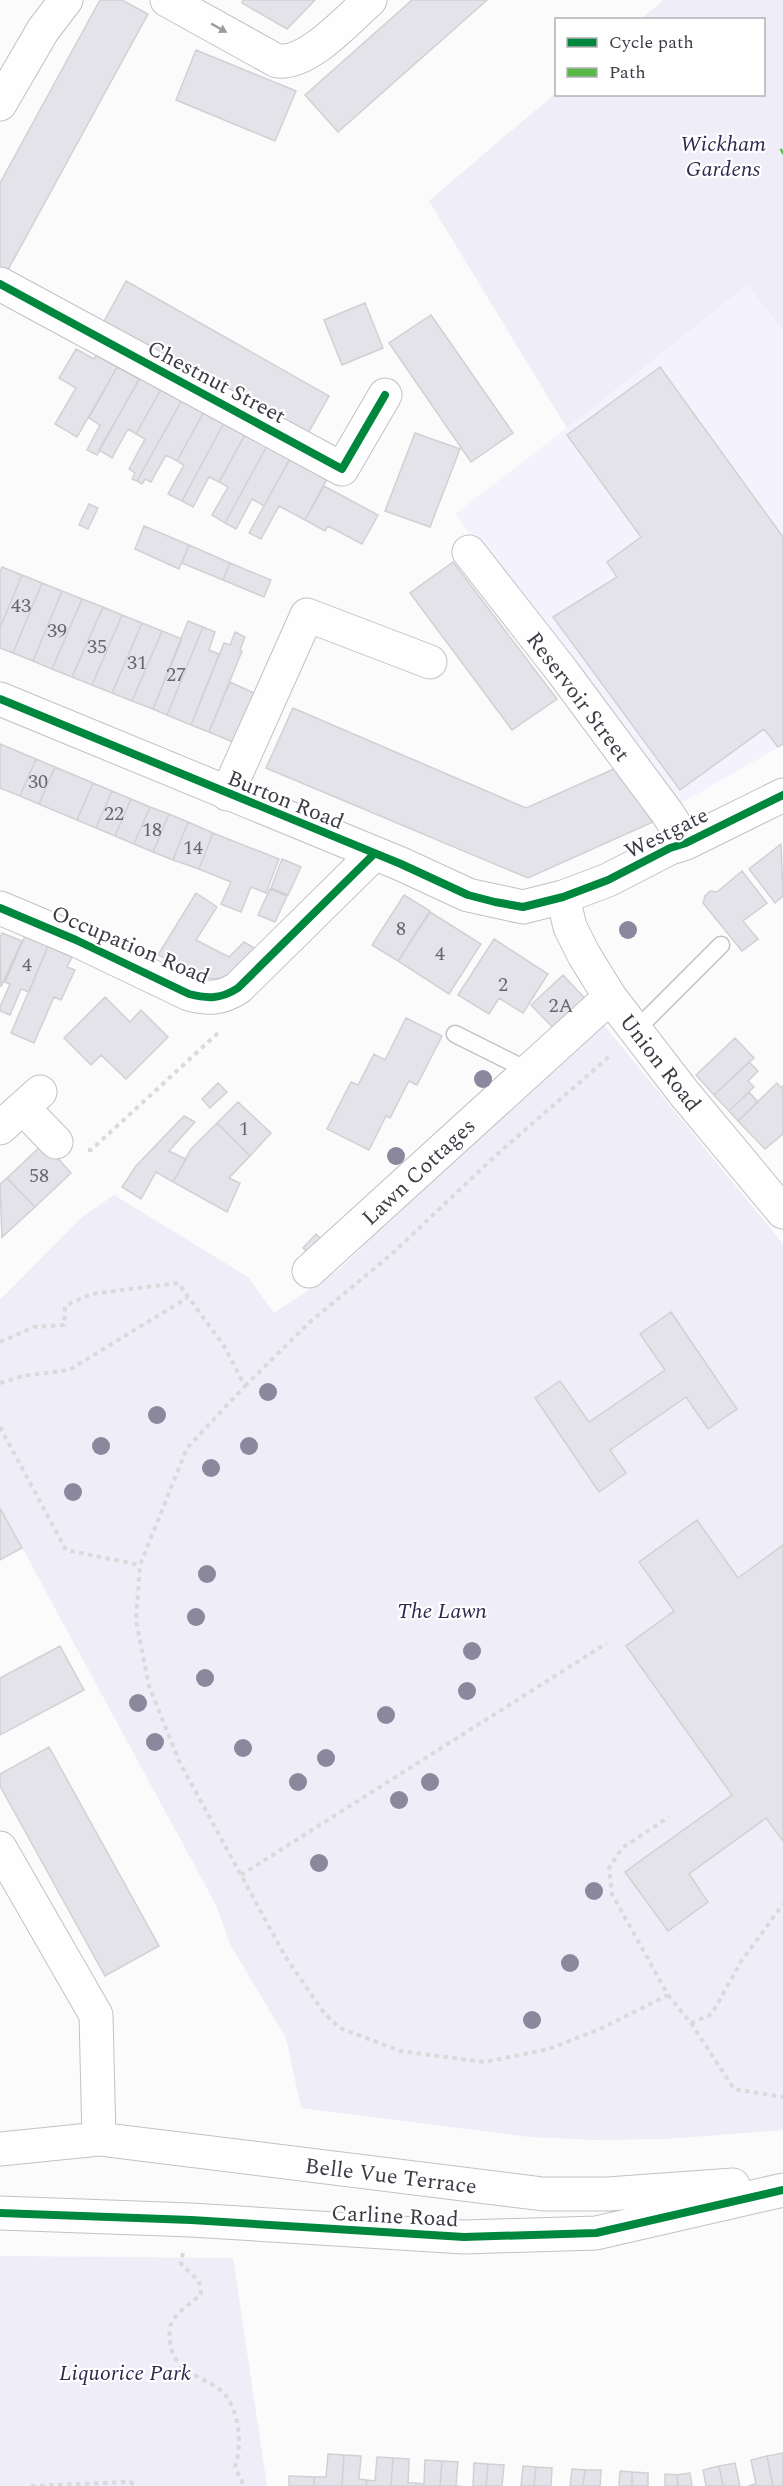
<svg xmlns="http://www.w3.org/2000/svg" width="783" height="2486" font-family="Spectral,serif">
<rect width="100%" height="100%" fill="#fbfbfb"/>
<!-- built -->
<path fill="#f4f3fd" d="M556 93 597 95 783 330V745L681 803 612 729 455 514 567 428 429 201Z"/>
<!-- green -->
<path fill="#eeedf8" d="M664 0H783V330L747 285 567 428 429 201 556 93 764 94V20L641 19Z
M600 1020 783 1244V2130L666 2139 594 2140 530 2137 301 2108 286 2038 230 1944 216 1905 0 1507V1300L82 1217 114 1195 248 1277 274 1313 338 1270 362 1248 359 1242Z
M0 2256 233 2258 267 2486H0Z"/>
<!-- building -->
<path fill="#e3e3e9" stroke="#d1d1d4" stroke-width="1.5" d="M100 0H122L148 14 4 277 0 275V183Z
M243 0H315L287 29 242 3Z
M412 0H487L338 132 305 95Z
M196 50 296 91 275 141 176 100Z
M126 281 329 396 306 437 103 323Z
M365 303 383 348 342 365 324 320Z
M431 315 513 433 471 462 389 343Z
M76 349 94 359 96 355 117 367 77 437 55 424 76 388 59 378Z
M117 367 139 379 97 455 87 450 100 425 89 418Z
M660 367 783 537V744L778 747 764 729 680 790 553 617 617 577 607 562 641 537 567 435Z
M142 375 163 386 136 434 128 429 112 458 99 450Z
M163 386 183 398 137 481 132 479 135 473 129 469 145 439 136 434Z
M183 398 205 410 177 461 166 455 151 482 145 479 142 484 137 481Z
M205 410 225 421 182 501 168 494 184 465 177 461Z
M225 421 246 433 219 482 209 477 193 507 182 501Z
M246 433 268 444 225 523 212 515 228 487 219 482Z
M415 433 460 449 430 527 385 511Z
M268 444 291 457 264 506 252 499 236 529 225 523Z
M291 457 328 477 305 520 279 506 261 539 249 533Z
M324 486 378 515 362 544 328 526 325 531 305 520Z
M89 504 98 508 88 529 79 525Z
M144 526 189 545 179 569 135 549Z
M189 545 230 563 223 580 182 563Z
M453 562 557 699 512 730 410 593Z
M230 563 271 580 264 597 223 580Z
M2 567 22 575 0 628V572Z
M22 575 42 583 13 653 0 648V628Z
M42 583 62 591 33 661 13 653Z
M62 591 82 599 52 669 33 661Z
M82 599 103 607 72 677 52 669Z
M103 607 122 615 92 685 72 677Z
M122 615 142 623 112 693 92 685Z
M188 621 203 627 167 715 153 709Z
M142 623 162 631 132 701 112 693Z
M203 627 215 632 209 650 219 654 191 725 167 715Z
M162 631 182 639 153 709 132 701Z
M235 632 245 637 240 650 242 651 209 732 191 725 224 643 230 645Z
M230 682 254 693 233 742 209 732Z
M293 708 526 808 616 768 653 822 528 878 266 768Z
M0 744 36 759 20 796 0 788Z
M36 759 55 767 39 804 20 796Z
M55 767 93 783 77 820 39 804Z
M93 783 112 791 96 828 77 820Z
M112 791 131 799 115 836 96 828Z
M131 799 150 807 134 844 115 836Z
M150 807 169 814 153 852 134 844Z
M169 814 188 822 173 860 153 852Z
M188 822 213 833 199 869 173 860Z
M213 833 279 859 266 893 251 887 241 912 221 904 231 882 199 869Z
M781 844 783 896 775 903 749 869Z
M282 859 301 867 288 895 271 888Z
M742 871 767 903 743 921 758 939 742 951 703 903 705 896 710 891 717 892Z
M270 889 287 896 275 922 258 915Z
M196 893 217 907 196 940 229 957 244 942 259 951 225 980 207 978 158 955Z
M404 895 430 911 398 961 372 945Z
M430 912 481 944 449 994 398 961Z
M2 933 22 941 1 987 0 937Z
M25 936 48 946 29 992 21 989 10 1015 0 1011V1007L10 984 5 982Z
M494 939 548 974 523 1013 499 998 489 1014 458 995Z
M48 946 72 957 67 967 75 970 61 1000 54 997 34 1043 11 1033Z
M563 975 591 1005 559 1034 531 1005Z
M105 997 130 1022 141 1010 168 1037 126 1079 101 1055 91 1065 64 1038Z
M406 1018 442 1036 417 1085 409 1081 390 1118 386 1116 369 1150 327 1129 351 1082 358 1085 374 1054 385 1060Z
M735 1038 754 1058 714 1095 696 1075Z
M749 1062 758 1071 748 1081 754 1087 729 1111 714 1095Z
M218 1083 227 1092 210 1108 202 1099Z
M777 1083 781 1088 783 1086V1134L765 1149 738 1121Z
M749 1092 758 1102 738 1121 729 1111Z
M238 1102 271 1133 250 1156 217 1123Z
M184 1116 195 1122 169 1151 186 1159 173 1182 156 1172 141 1199 122 1187 136 1166Z
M217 1123 250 1156 229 1178 240 1183 227 1212 173 1182 191 1149Z
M44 1143 71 1173 35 1207 7 1178Z
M7 1178 35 1207 2 1237 0 1184Z
M316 1234 325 1243 312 1256 303 1248Z
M671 1312 737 1409 708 1429 686 1397 610 1450 626 1473 599 1492 535 1398 560 1381 589 1422 665 1370 640 1334Z
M0 1508 22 1548 0 1560Z
M697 1520 738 1578 783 1545V1841L766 1818 689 1874 708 1902 668 1931 625 1872 732 1795 626 1646 674 1611 639 1562Z
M60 1646 84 1690 0 1735V1678Z
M49 1747 159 1946 105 1976 0 1786V1774Z
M783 2453V2486H773L767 2456Z
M328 2454 344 2455 342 2486H314V2477H326Z
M344 2455 361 2456 359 2479 367 2480 366 2486H342Z
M767 2456 773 2486H748L756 2484 751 2460Z
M377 2457 393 2458 391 2486H366L367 2480 375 2481Z
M393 2458 409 2459 408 2483H416V2486H391Z
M425 2460 442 2461 440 2486H416V2483L424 2484Z
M442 2461 458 2462 456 2486H461H440Z
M474 2463 488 2464 486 2486H473Z
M735 2463 740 2486H723L719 2466Z
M488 2464 504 2465 502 2486H486Z
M523 2466 536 2467 534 2486H521Z
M719 2466 723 2486H706L703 2470Z
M536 2467 552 2468 551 2486H534Z
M572 2469 585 2470 583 2486H570Z
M585 2470H601L600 2486H583Z
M620 2471 632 2472V2486H619Z
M632 2472 648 2473V2486H632Z
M690 2473 692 2486H678L677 2475Z
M665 2474 677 2475 678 2486H665Z
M289 2476 314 2477V2486H289Z"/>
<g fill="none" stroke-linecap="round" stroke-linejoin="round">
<!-- lane casing -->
<g stroke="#c2c2c6" stroke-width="19">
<path id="lane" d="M635 1031 721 945
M455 1034 527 1070"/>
</g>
<!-- street casing -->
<g stroke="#c2c2c6" stroke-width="35">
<path id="street" d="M167 0 277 61C308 65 347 20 370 0
M0 104 43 30 66 0
M0 284 342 469 385 395
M469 552 562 671 668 814 686 843
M227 794 307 615 430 662
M783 795 686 843 670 848 608 880 563 897 570 927 584 955 610 997 684 1093 783 1212
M0 908 76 940 189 994C208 999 221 999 238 988L374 854
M23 1108 56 1142
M0 1128 40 1092
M309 1271 610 997
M0 1848 96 2015 99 2139
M0 2149 99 2139 543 2194H608L733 2185
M0 2213 191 2220 464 2237 596 2233 783 2190"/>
</g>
<!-- secondary casing -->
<g stroke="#c2c2c6" stroke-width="35">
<path id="secondary" d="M0 699 401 864 468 895 523 907 563 897"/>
</g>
<!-- path -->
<path stroke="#dadadb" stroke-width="4" stroke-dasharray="4.5 4.5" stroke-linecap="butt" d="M88 1150H91L218 1033
M0 1342 34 1327 64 1325 65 1306 91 1294 178 1283 224 1346 245 1386 187 1448 140 1565 136 1620 149 1686 179 1761 285 1956 324 2013 340 2028 400 2051 485 2062 549 2049 600 2029 668 1995 612 1894 609 1868 622 1848 669 1817
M0 1383 23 1376 69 1370 187 1298
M245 1386 310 1322 394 1252 494 1157 611 1055
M0 1427 66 1550 140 1565
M241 1875 607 1643
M668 1995 691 2023 712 2014 740 1963 783 1904
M691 2023 734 2089 783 2097
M183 2253 181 2264 199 2281 201 2294C193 2302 180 2310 174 2319 169 2325 169 2333 170 2341 173 2377 209 2375 226 2396 240 2414 242 2447 235 2467L244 2486
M31 2486 130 2482 137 2486"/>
<!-- lane -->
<use href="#lane" stroke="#fefefe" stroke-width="16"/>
<!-- street -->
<use href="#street" stroke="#fefefe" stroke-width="33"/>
<!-- secondary -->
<use href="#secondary" stroke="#fefefe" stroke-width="33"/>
<!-- quiet -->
<path stroke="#58b947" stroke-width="6" stroke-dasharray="12 6" stroke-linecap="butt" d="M781 152 783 151"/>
<!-- cycleway casing -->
<g stroke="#fff" stroke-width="11">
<path id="cycleway" d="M0 284 342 469 385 395
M0 699 401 864 468 895 495 902 523 907 563 897 608 880 670 848 686 843 783 795
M0 908 76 940 189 994C208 999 221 999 238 988L374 854
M0 2213 191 2220 464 2237 596 2233 783 2190"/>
</g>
<!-- cycleway -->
<use href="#cycleway" stroke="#00873e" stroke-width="8"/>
</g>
<!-- trees -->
<g fill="#8b879d">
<circle cx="628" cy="930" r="9"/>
<circle cx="483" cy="1079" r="9"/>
<circle cx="396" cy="1156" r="9"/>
<circle cx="268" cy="1392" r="9"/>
<circle cx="157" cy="1415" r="9"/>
<circle cx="101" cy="1446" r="9"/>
<circle cx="249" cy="1446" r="9"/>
<circle cx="211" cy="1468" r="9"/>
<circle cx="73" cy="1492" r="9"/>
<circle cx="207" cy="1574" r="9"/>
<circle cx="196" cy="1617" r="9"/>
<circle cx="472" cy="1651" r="9"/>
<circle cx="205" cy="1678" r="9"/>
<circle cx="467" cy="1691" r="9"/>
<circle cx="138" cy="1703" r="9"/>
<circle cx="386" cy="1715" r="9"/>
<circle cx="155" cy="1742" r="9"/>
<circle cx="243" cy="1748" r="9"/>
<circle cx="326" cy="1758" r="9"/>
<circle cx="298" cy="1782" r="9"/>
<circle cx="430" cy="1782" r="9"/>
<circle cx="399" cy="1800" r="9"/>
<circle cx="319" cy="1863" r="9"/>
<circle cx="594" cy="1891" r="9"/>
<circle cx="570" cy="1963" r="9"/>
<circle cx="532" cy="2020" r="9"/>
</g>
<!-- one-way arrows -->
<defs><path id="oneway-solid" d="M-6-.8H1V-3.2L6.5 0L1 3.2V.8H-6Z" transform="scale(1.5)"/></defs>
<use fill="#9d9da1" href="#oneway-solid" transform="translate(219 28) rotate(29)"/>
<g text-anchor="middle" stroke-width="4.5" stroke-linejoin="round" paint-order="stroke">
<!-- number labels -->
<g font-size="20" fill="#66666d">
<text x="21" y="612">43</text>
<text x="57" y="637">39</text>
<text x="97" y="653">35</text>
<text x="137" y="669">31</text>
<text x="176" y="681">27</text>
<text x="38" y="788">30</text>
<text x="114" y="820">22</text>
<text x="152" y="836">18</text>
<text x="193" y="854">14</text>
<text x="401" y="935">8</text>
<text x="440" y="960">4</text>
<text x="27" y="971">4</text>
<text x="503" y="991">2</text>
<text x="561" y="1012">2A</text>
<text x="244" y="1135">1</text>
<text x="39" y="1182">58</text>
</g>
<!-- park labels -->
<g font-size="22" font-style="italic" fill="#2f2850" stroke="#fff">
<text x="723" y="151">Wickham<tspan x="723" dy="25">Gardens</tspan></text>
<text x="442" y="1618">The Lawn</text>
<text x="125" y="2380">Liquorice Park</text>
</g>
<!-- street labels -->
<g font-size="22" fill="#3c3c44" stroke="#fff">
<text transform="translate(217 381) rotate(28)" y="8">Chestnut Street</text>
<text transform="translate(579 696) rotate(53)" y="8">Reservoir Street</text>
<text transform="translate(286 799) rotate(22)" y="8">Burton Road</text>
<text transform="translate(666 832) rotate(-26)" y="8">Westgate</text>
<text transform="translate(131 944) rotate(23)" y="8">Occupation Road</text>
<text transform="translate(661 1062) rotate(52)" y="8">Union Road</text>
<text transform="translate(418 1171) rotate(-43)" y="8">Lawn Cottages</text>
<text transform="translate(391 2175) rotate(7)" y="8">Belle Vue Terrace</text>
<text transform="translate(395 2215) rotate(3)" y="8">Carline Road</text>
</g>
</g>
<!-- legend -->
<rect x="555" y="18" width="210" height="78" fill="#ffffff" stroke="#b1b1b4" stroke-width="1.5"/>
<rect x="567" y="38" width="30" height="9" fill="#00873e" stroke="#b1b1b4" stroke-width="1.5"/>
<text x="609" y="48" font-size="18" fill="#3c3c44">Cycle path</text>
<rect x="567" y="68" width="30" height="9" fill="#58b947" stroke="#b1b1b4" stroke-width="1.5"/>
<text x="609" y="78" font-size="18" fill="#3c3c44">Path</text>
</svg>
